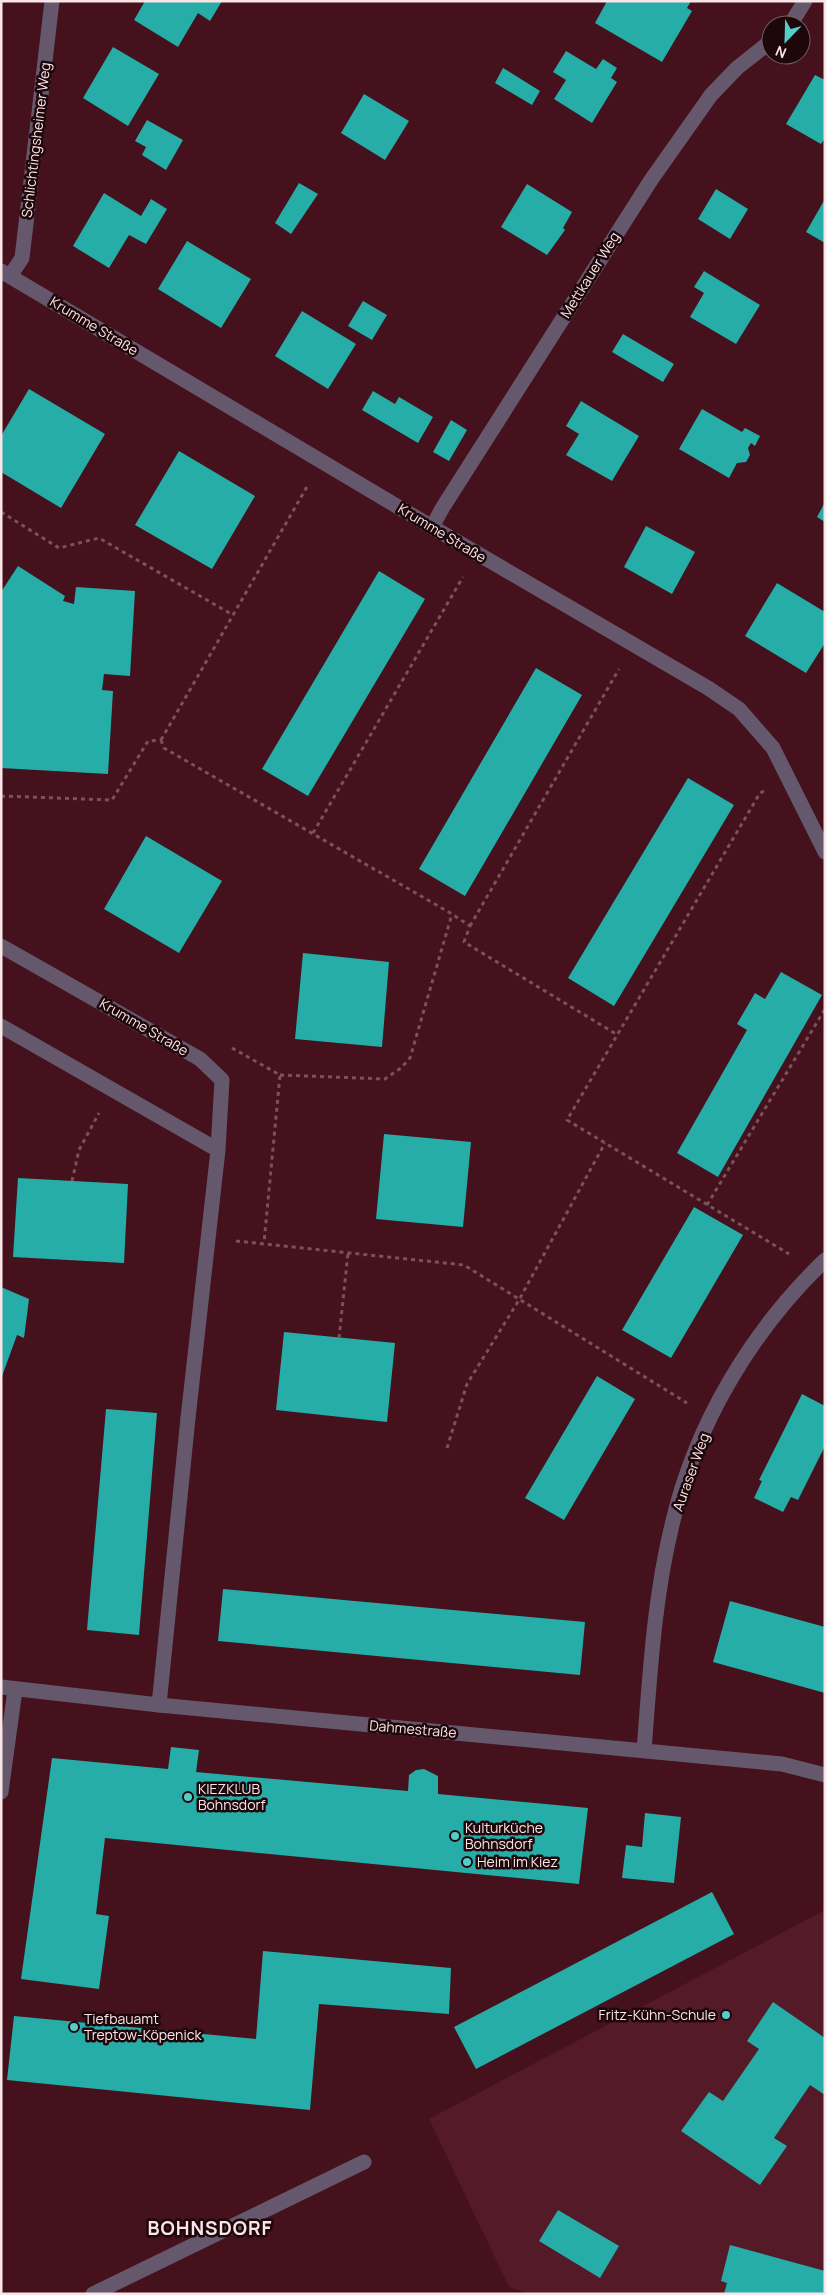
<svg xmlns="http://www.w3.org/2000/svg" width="826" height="2295" font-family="Manrope,sans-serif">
<rect width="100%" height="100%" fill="#44111c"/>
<!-- built -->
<path fill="#541a27" d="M825 1910V2294H531L509 2287 429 2119Z"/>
<!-- building -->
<path fill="#26ada8" d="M145 1H222L210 21 198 13 178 47 134 20Z
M607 1H691L687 8 692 11 662 62 595 23Z
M113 47 159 74 128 126 83 98Z
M566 51 596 69 603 59 617 68 611 78 617 82 592 123 554 99 566 80 553 72Z
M503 68 540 91 532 105 495 83Z
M815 75 825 80V138L821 144 786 124Z
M364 94 409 121 385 160 341 133Z
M147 120 183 140 166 170 142 155 146 147 135 141Z
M299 183 318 194 291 234 275 223Z
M527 184 572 212 563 228 565 230 547 255 501 227Z
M716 189 748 209 730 239 698 219Z
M104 193 141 216 151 199 167 209 146 244 129 235 109 268 73 246Z
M825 199V243L806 232Z
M187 241 251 279 221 328 158 289Z
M704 271 760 305 736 344 690 317 704 293 694 287Z
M363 301 387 315 372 340 348 326Z
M302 311 356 344 328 389 275 356Z
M623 334 674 364 663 382 612 352Z
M29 389 105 434 61 508 1 472V436Z
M373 391 395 404 399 397 433 417 418 443 362 410Z
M581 401 639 436 612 481 566 455 579 434 566 426Z
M702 409 742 432 745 428 760 436 755 446 751 443 748 448 750 455 746 462 737 463 729 478 679 449Z
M451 420 467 430 449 461 433 452Z
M179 451 255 496 212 569 135 525Z
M825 502V522L817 517Z
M646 526 695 552 672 594 624 567Z
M18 566 65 596 63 601 74 604 76 587 135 591 130 676 104 674 102 690 113 691 108 774 1 768V592Z
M379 571 425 599 308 796 262 769Z
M777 583 825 612V643L806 673 745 636Z
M536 668 582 695 465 896 419 869Z
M688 778 734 805 614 1006 568 978Z
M146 836 222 881 179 953 104 909Z
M303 953 389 962 382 1047 295 1039Z
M781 972 822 995 718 1177 677 1153 747 1030 737 1024 755 993 765 999Z
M384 1134 471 1142 463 1227 376 1219Z
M18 1178 128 1184 124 1263 13 1257Z
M694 1207 743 1235 671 1358 622 1330Z
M1 1287 29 1299 24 1338 17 1335 1 1379Z
M284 1332 395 1343 387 1422 276 1410Z
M597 1376 635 1399 564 1520 525 1498Z
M802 1394 825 1406V1446L798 1500 791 1497 783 1512 754 1498 762 1481 759 1480Z
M106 1409 157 1413 139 1635 87 1630Z
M223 1589 585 1622 580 1675 218 1641Z
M730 1601 825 1627V1693L713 1662Z
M171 1747 199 1750 196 1772 408 1791 409 1775 416 1770 424 1769 438 1776V1794L588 1808 579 1884 105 1838 96 1914 109 1916 99 1989 21 1979 52 1758 168 1769Z
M645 1813 681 1817 674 1883 622 1878 626 1845 642 1847Z
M712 1892 734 1934 476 2069 454 2027Z
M263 1951 451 1968 449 2014 319 2004 310 2110 7 2080 14 2016 256 2039Z
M773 2002 825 2038V2095L810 2085 774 2138 787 2146 760 2185 681 2131 709 2092 723 2101 759 2049 747 2041Z
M558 2210 619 2246 600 2278 539 2241Z
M730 2245 825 2271V2294H724L727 2283 721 2281Z"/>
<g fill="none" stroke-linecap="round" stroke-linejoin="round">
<!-- path -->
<path stroke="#7b515a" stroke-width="3" stroke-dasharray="4 4" stroke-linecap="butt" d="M1 512 59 548 99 538 233 615
M161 740 164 748 452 914 470 926 464 942 616 1034
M161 740 308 485
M764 791 760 793 567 1120 789 1254
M1 796 112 800 148 741 161 740
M313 833 463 577
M470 926 619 669
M232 1048 280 1075 264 1243
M280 1075 385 1079 401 1068 410 1058 452 914
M72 1181 79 1150 99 1113
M707 1205 825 1009
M236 1241 464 1265 687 1403
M339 1338 348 1253
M447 1448 467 1384 519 1300 605 1143"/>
<!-- lane -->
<path stroke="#65586d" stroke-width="15" d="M790 25 805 1
M10 276 22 258 52 1
M432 527 443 507 651 180 711 95 737 68 771 41
M159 1705 188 1418
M93 2294 364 2162"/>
<!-- street -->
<path stroke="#65586d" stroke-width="15" d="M1 271 432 527 708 688 739 709 773 748 825 852
M1 946 200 1059 222 1080 218 1150 188 1418
M1 1026 218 1150
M1 1687 159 1705 782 1764 825 1775
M644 1750C650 1675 654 1598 672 1525 695 1425 751 1331 825 1260
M1 1792 15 1690"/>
</g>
<!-- markers -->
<g fill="#54cdc8" stroke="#1d070b" stroke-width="2">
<circle cx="188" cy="1797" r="5"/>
<circle cx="455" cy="1836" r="5"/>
<circle cx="467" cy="1862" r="5"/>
<circle cx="726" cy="2015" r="5"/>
<circle cx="74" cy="2027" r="5"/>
</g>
<g text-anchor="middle" stroke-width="5" stroke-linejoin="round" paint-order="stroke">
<!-- street labels -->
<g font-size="14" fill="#fae5e7" stroke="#1d070b">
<text transform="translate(36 140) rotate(-83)" y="5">Schlichtingsheimer Weg</text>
<text transform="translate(590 275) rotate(-58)" y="5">Mettkauer Weg</text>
<text transform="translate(94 326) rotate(31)" y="5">Krumme Straße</text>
<text transform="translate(442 533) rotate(31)" y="5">Krumme Straße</text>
<text transform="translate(144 1027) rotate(30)" y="5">Krumme Straße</text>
<text transform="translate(691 1472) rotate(-70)" y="5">Auraser Weg</text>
<text transform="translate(413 1729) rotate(5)" y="5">Dahmestraße</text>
</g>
<!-- poi labels -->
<g font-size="14" fill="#fae5e7" stroke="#1d070b" text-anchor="start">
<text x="198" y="1794">KIEZKLUB<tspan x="198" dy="16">Bohnsdorf</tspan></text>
<text x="465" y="1833">Kulturküche<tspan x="465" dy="16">Bohnsdorf</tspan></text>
<text x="477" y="1867">Heim im Kiez</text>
<text x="716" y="2020" text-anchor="end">Fritz-Kühn-Schule</text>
<text x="84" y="2024">Tiefbauamt<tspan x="84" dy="16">Treptow-Köpenick</tspan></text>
</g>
<!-- district labels -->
<g font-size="19" font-weight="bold" letter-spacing="1" fill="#fae5e7" stroke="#1d070b">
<text x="210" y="2235">BOHNSDORF</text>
</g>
</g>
<!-- border -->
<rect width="826" height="2295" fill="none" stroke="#fae5e7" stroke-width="5"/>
<!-- north arrow -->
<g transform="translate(786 40) rotate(203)"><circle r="24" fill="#1d070b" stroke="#756063"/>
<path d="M0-4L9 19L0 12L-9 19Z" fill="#54cdc8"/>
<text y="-8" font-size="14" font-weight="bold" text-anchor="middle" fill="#fae5e7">N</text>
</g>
</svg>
